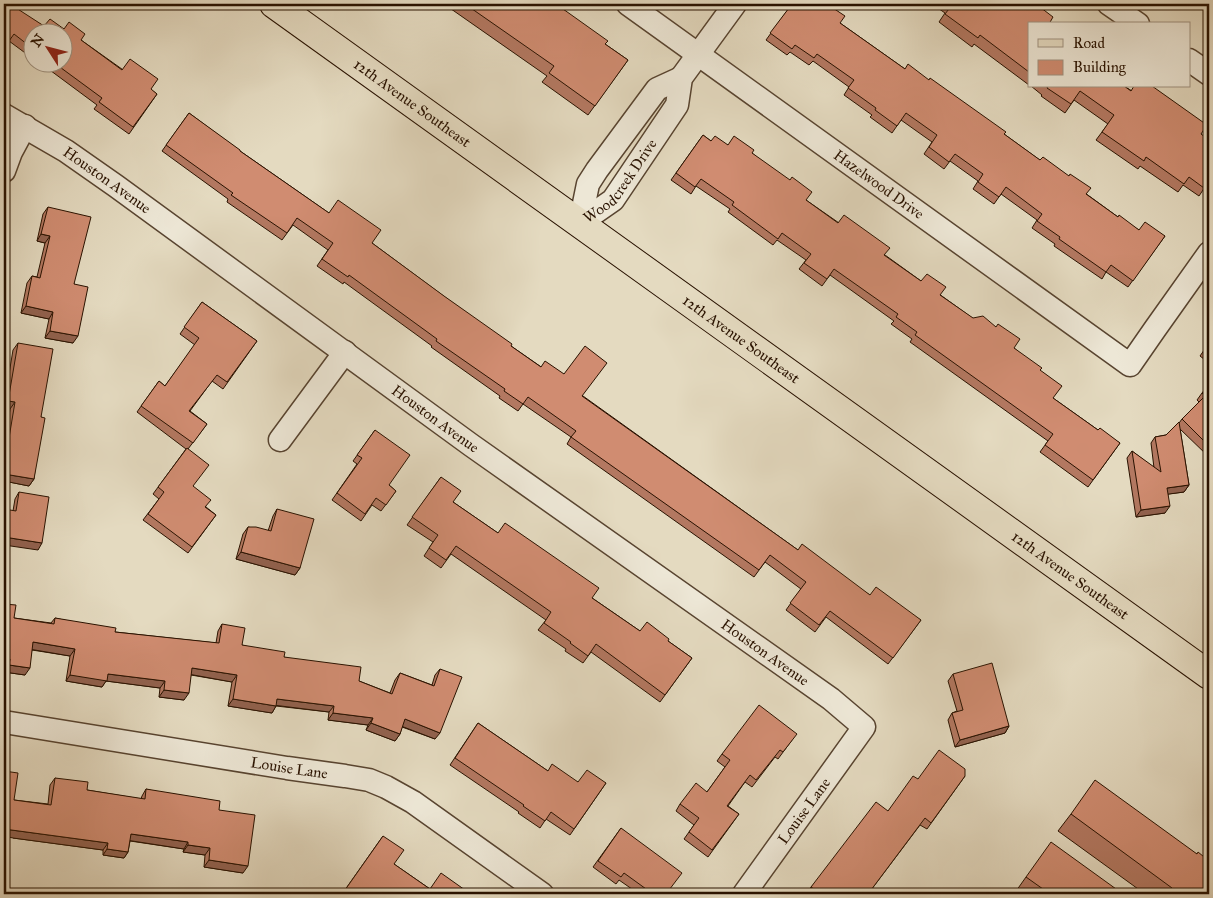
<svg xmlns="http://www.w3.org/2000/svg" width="1213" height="898" font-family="'IM FELL Great Primer',serif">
<rect width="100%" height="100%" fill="#e4dac0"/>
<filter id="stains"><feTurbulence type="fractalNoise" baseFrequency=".004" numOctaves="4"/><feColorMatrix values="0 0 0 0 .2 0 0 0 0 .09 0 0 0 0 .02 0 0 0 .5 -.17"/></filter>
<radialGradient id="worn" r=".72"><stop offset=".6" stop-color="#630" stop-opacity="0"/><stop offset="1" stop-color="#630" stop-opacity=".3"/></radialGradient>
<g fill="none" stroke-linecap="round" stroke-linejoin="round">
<!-- street casing -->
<g stroke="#584430" stroke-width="25">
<g id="street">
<path id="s1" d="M628 4 1130 365 1155 329 1209 253"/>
<path d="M1109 4 1138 24"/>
<path d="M1189 60 1209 74"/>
<path id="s2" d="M4 115 66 151 116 186 471 445 831 699 864 727 744 894"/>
<path d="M4 171 11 152 25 126"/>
<path id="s3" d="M580 223 613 200 677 105 681 78 735 4"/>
<path d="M580 223 588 184 597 170 657 89 681 78"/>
<path d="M280 440 345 352"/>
<path id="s4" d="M4 722 287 768 345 776 369 780 386 787 413 802 542 894"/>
</g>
</g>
<!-- primary casing -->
<g stroke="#291200" stroke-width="30">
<g id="primary">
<path id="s5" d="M274 4 1209 675"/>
</g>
</g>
<!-- street -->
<use href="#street" stroke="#ede7d6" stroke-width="22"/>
<!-- primary -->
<use href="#primary" stroke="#e4dac0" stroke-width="28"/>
</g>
<!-- wall -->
<path fill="#b37861" stroke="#291200" d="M4 4 44 26 64 29 81 40 157 94 129 134 94 109 97 105 39 62H62L32 32V58L9 41 4 49Z
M444 4H556L605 44 628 60 588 115 542 82 547 76Z
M792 4 840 23 905 69 1004 134 1118 217 1139 230 1165 236 1128 287 1106 272 1102 279 1054 246 1055 244 1032 228 1037 220 1001 194 994 204 973 189 978 181 950 161 944 169 924 154 932 142 901 120 892 133 870 117 872 115 844 95 849 87 813 61 809 65 790 52 787 55 766 40Z
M932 4H1036L1029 24V85L974 44 972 47 939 22 945 13Z
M1197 4H1209V12Z
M1031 86H1124L1201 134 1209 181 1199 196 1183 185 1178 192 1140 166 1138 169 1096 140 1108 124 1074 100 1065 113 1041 96 1042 95Z
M189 113 240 151 372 243 511 346 583 396 798 550 870 595 921 620 888 664 826 617 815 632 786 610 801 589 765 562 754 577 567 444 571 437 523 404 518 411 499 398 500 396 431 347 432 346 344 282 343 284 317 266 328 250 293 225 282 240 227 202 228 199 162 151Z
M703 135 711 141 728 145 752 153 806 200 885 255 1014 348 1040 370 1053 398 1098 430 1120 443 1088 487 1040 452 1048 441 910 342 912 339 891 324 894 321 830 275 822 286 799 269 806 260 777 240 773 245 728 212 730 209 696 186 691 194 671 180Z
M48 207 74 284 73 343 45 338 49 319 21 313 27 283 32 276 37 277 45 243 37 241 43 214Z
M202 302 257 341 223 389 212 381 190 411 207 424 188 449 193 487 206 507 216 515 188 553 143 520 159 499 153 494 186 449 137 412 159 381 165 386 195 345 180 334Z
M18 343 41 417 34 479 29 486 4 481V437H6L10 409 4 408V404L13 350Z
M1209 343V363L1200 356Z
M1209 385V457L1180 429 1189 485 1184 492 1168 494 1165 513 1136 517 1127 458 1132 451 1154 468 1151 443 1155 437 1166 435 1179 423 1182 419 1199 402 1197 400 1202 393Z
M375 430 389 485 396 491 381 511 372 505 361 521 332 500 357 464 353 461Z
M441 477 453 502 640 631 668 641 692 658 660 702 591 652 583 663 565 651 566 649 538 630 546 620 451 554 441 568 424 556 433 542 407 525Z
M19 492 38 550 13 511 15 499Z
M277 509 300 568 295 575 236 559 243 534 248 527 268 531 273 516Z
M14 618 51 623 55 618 115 632 216 643 218 631 222 624 242 645 284 657 359 681 390 693 395 680 400 673 432 685 435 675 440 669 435 739 402 727 400 734 395 741 366 730 368 725 328 720 329 712 276 706 272 713 228 706 232 682 191 675 184 700 159 697 160 688 106 681 102 687 66 681 70 656 32 650 25 675 4 672Z
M953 674 1009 726 1005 733 955 747 948 720 952 713 957 711 948 681Z
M478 723 548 771 578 782 606 783 570 835 546 819 540 828 518 813 519 812 450 765Z
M792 740 778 759 775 757 752 787 745 782 728 806 739 814 708 857 684 839 694 825 676 811 680 804 707 792 725 767 717 761 722 754Z
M965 776 927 829 920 825 868 894H806L811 887 888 811 918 779Z
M55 778 87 790 141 799 142 796 146 789 219 810 243 873 204 867 205 855 183 852 184 849 130 841 128 852 124 858 103 855V850L13 838 14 800 48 804 50 785Z
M1071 814 1197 854 1209 894H1145L1058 831Z
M621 828 666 894H639L619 880 616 884 593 867Z
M383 836 394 864 430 889 463 894H342Z
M1026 877 1123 894H1014Z"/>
<!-- shaded-wall -->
<path fill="#92624f" stroke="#291200" d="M41 234 50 236 45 243 37 241Z
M26 306 53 312 49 319 21 313Z
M50 331 78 336 73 343 45 338Z
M8 401 15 402 10 409 4 408Z
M4 474 34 479 29 486 4 481Z
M1189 485 1184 492 1162 495 1167 488Z
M1170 506 1165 513 1136 517 1141 510Z
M4 537 42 543 38 550 4 545Z
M241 552 300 568 295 575 236 559Z
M33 642 75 649 70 656 29 649Z
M4 658 10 659 5 666H4Z
M9 665 30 668 25 675 4 672Z
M192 668 237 675 232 682 188 674Z
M108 674 165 681 160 688 106 681 102 687 66 681 70 675Z
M164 690 189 693 184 700 159 697Z
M233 699 276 706 272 713 228 706Z
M277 699 334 706 329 712 273 705Z
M333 713 373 718 368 725 328 720Z
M405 719 440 733 435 739 401 726Z
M371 723 400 734 395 741 366 730Z
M1009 726 1005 733 955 747 960 740Z
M4 829 108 843 103 850 13 838 4 836Z
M131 834 188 842 184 849 126 840Z
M188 845 210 848 205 855 183 852Z
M107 849 128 852 124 858 103 855Z
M209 860 248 866 243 873 204 867Z"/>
<!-- building -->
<path fill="#d08c71" stroke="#291200" d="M4 4H10L44 26 50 19 64 29 69 22 85 34 81 40 122 70 130 59 158 79 151 89 157 94 133 127 99 102 102 98 53 62H62V32H32V48L14 34 4 48Z
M465 4H556L608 41 605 44 628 60 595 106 549 73 554 66Z
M792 4H827L845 16 840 23 905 69 908 64 929 80 930 78 1006 132 1004 134 1040 160 1043 157 1069 176 1070 174 1091 188 1086 194 1118 217 1119 215 1139 230 1145 222 1165 236 1133 281 1111 265 1106 272 1059 239 1060 237 1037 221 1042 214 1006 187 999 197 978 182 983 174 955 154 949 162 929 147 937 135 906 113 897 126 875 110 876 108 848 88 854 80 817 54 814 58 795 45 792 49 770 33Z
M950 4H1036L1053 17 1049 24H1029V72L980 35 978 38 945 14 952 5Z
M1048 86H1124L1131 91 1134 86H1152L1207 125 1201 134 1209 140V181L1204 188 1189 177 1184 184 1146 157 1144 161 1102 132 1114 115 1080 91 1071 104 1047 88Z
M189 113 240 150V151L329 213 338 200 381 230 372 243 444 296 512 344 511 346 541 367 545 361 564 374 585 346 607 363 582 396 798 550 802 544 870 595 876 587 921 620 893 658 830 611 819 625 790 603 806 582 770 555 759 570 571 437 576 431 528 397 523 404 504 391 505 389 436 341 437 339 349 275 348 277 322 259 333 243 297 218 287 233 231 195 233 193 166 145Z
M703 135 711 141 715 136 728 145 734 136 754 150 752 153 790 180 792 177 812 192 806 200 838 223 844 215 890 248 884 255 921 281 927 274 946 287 940 295 973 318 983 316 996 327 998 324 1020 339 1014 348 1042 368 1040 370 1062 386 1053 398 1098 430 1100 428 1120 443 1093 480 1045 445 1053 434 915 335 917 332 896 317 898 314 834 269 827 279 804 263 811 254 782 233 778 239 732 205 734 202 701 179 695 187 676 173Z
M48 207 91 217 74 284 88 287 78 336 50 331 53 312 26 306 32 276 40 278 50 236 41 234Z
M202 302 257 341 227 382 217 375 189 411 207 424 193 443 141 406 159 381 165 386 199 338 184 327Z
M18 343 53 349 41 417 45 418 34 479 4 474V437L9 438 15 402 8 401Z
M1209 343V353L1205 350Z
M1209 385V446L1182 419 1205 396 1202 393Z
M1179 422 1189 485 1167 488 1170 506 1141 510 1132 451 1161 472 1155 437 1166 435Z
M375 430 410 455 389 485 396 491 386 505 376 498 365 514 337 493 362 458 357 455Z
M187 448 209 465 193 486 211 500 205 507 216 515 192 547 148 514 164 492 158 487Z
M441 477 461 491 453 502 498 533 505 523 599 588 592 598 640 631 647 622 669 639 668 641 692 658 665 695 596 644 588 656 570 643 571 642 544 623 551 612 456 546 446 560 429 548 438 535 412 517Z
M19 492 49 497 42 543 4 537V509L16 511Z
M277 509 314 519 300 568 241 552 248 527H256L271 531Z
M4 604 16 605 14 618 54 624 55 618 116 628 115 632 219 643 222 624 245 628 242 645 285 652 284 657 361 667 359 681 392 694 400 673 434 686 440 669 462 677 440 733 405 719 400 734 371 723 373 718 333 713 334 706 277 699 276 706 233 699 237 675 192 668 189 693 164 690 165 681 108 674 107 681 70 675 75 649 33 642 30 668 9 665 10 659 4 658Z
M992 663 1009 726 960 740 952 713 963 710 953 674Z
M759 705 797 734 783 752 780 750 756 780 750 775 727 806 739 814 712 850 689 832 699 818 680 804 696 783 707 792 730 760 722 754Z
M478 723 548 771 552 764 578 782 587 770 606 783 574 829 551 812 545 821 523 806 524 805 455 758Z
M939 750 965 769V776L931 823 925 818 868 894H821L811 887 876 802 888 811 913 776 918 779Z
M4 771 18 773 14 800 51 805 55 778 88 782 87 790 145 799 146 789 220 801 219 810 255 815 248 866 209 860 210 848 188 845V842L131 834 128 852 107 849 108 843 4 829Z
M1095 780 1197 854 1198 852 1209 861V894H1167L1172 888 1071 814Z
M621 828 682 873 666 894H653L624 873 621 877 598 861Z
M383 836 404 850 394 864 430 889 441 873 465 890 463 894H351L345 890Z
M1051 842 1123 894H1050L1026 877Z"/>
<g text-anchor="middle" stroke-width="5" stroke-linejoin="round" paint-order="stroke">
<!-- street labels -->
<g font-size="15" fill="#291200" stroke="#ede7d6">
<text dy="5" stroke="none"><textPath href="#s5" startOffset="170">12th Avenue Southeast</textPath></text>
<text dy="5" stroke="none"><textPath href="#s3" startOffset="59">Woodcreek Drive</textPath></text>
<text dy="5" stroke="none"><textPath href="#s2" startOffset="122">Houston Avenue</textPath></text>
<text dy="5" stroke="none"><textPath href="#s1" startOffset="309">Hazelwood Drive</textPath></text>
<text dy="5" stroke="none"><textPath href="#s5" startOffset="575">12th Avenue Southeast</textPath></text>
<text dy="5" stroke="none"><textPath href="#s2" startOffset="528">Houston Avenue</textPath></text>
<text dy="5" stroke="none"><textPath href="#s5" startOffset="980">12th Avenue Southeast</textPath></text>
<text dy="5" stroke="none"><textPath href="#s2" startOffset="932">Houston Avenue</textPath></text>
<text dy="5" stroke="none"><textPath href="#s4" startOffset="289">Louise Lane</textPath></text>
<text transform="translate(804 811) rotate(-54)" y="5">Louise Lane</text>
</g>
</g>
<!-- margin -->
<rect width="1213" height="898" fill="none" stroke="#e4dac0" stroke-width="20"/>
<rect x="5" y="5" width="1203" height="888" fill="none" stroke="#291200" stroke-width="2.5"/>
<rect x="10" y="10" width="1193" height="878" fill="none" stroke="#291200"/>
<!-- legend -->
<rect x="1028" y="22" width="162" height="65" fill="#ede7d6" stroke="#9f9280"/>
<rect x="1038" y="39" width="25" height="8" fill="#e4dac0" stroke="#9f9280"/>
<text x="1073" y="48" font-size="15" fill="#291200">Road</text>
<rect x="1038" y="60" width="25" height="15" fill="#d08c71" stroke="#9f9280"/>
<text x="1073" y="72" font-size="15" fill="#291200">Building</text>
<!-- north arrow -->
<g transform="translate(48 48) rotate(306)"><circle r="24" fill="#ede7d6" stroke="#9f9280"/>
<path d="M0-4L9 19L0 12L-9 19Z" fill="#8f2418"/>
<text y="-8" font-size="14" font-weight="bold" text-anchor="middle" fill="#291200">N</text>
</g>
<rect width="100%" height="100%" filter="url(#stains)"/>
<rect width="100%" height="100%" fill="url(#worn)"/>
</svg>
